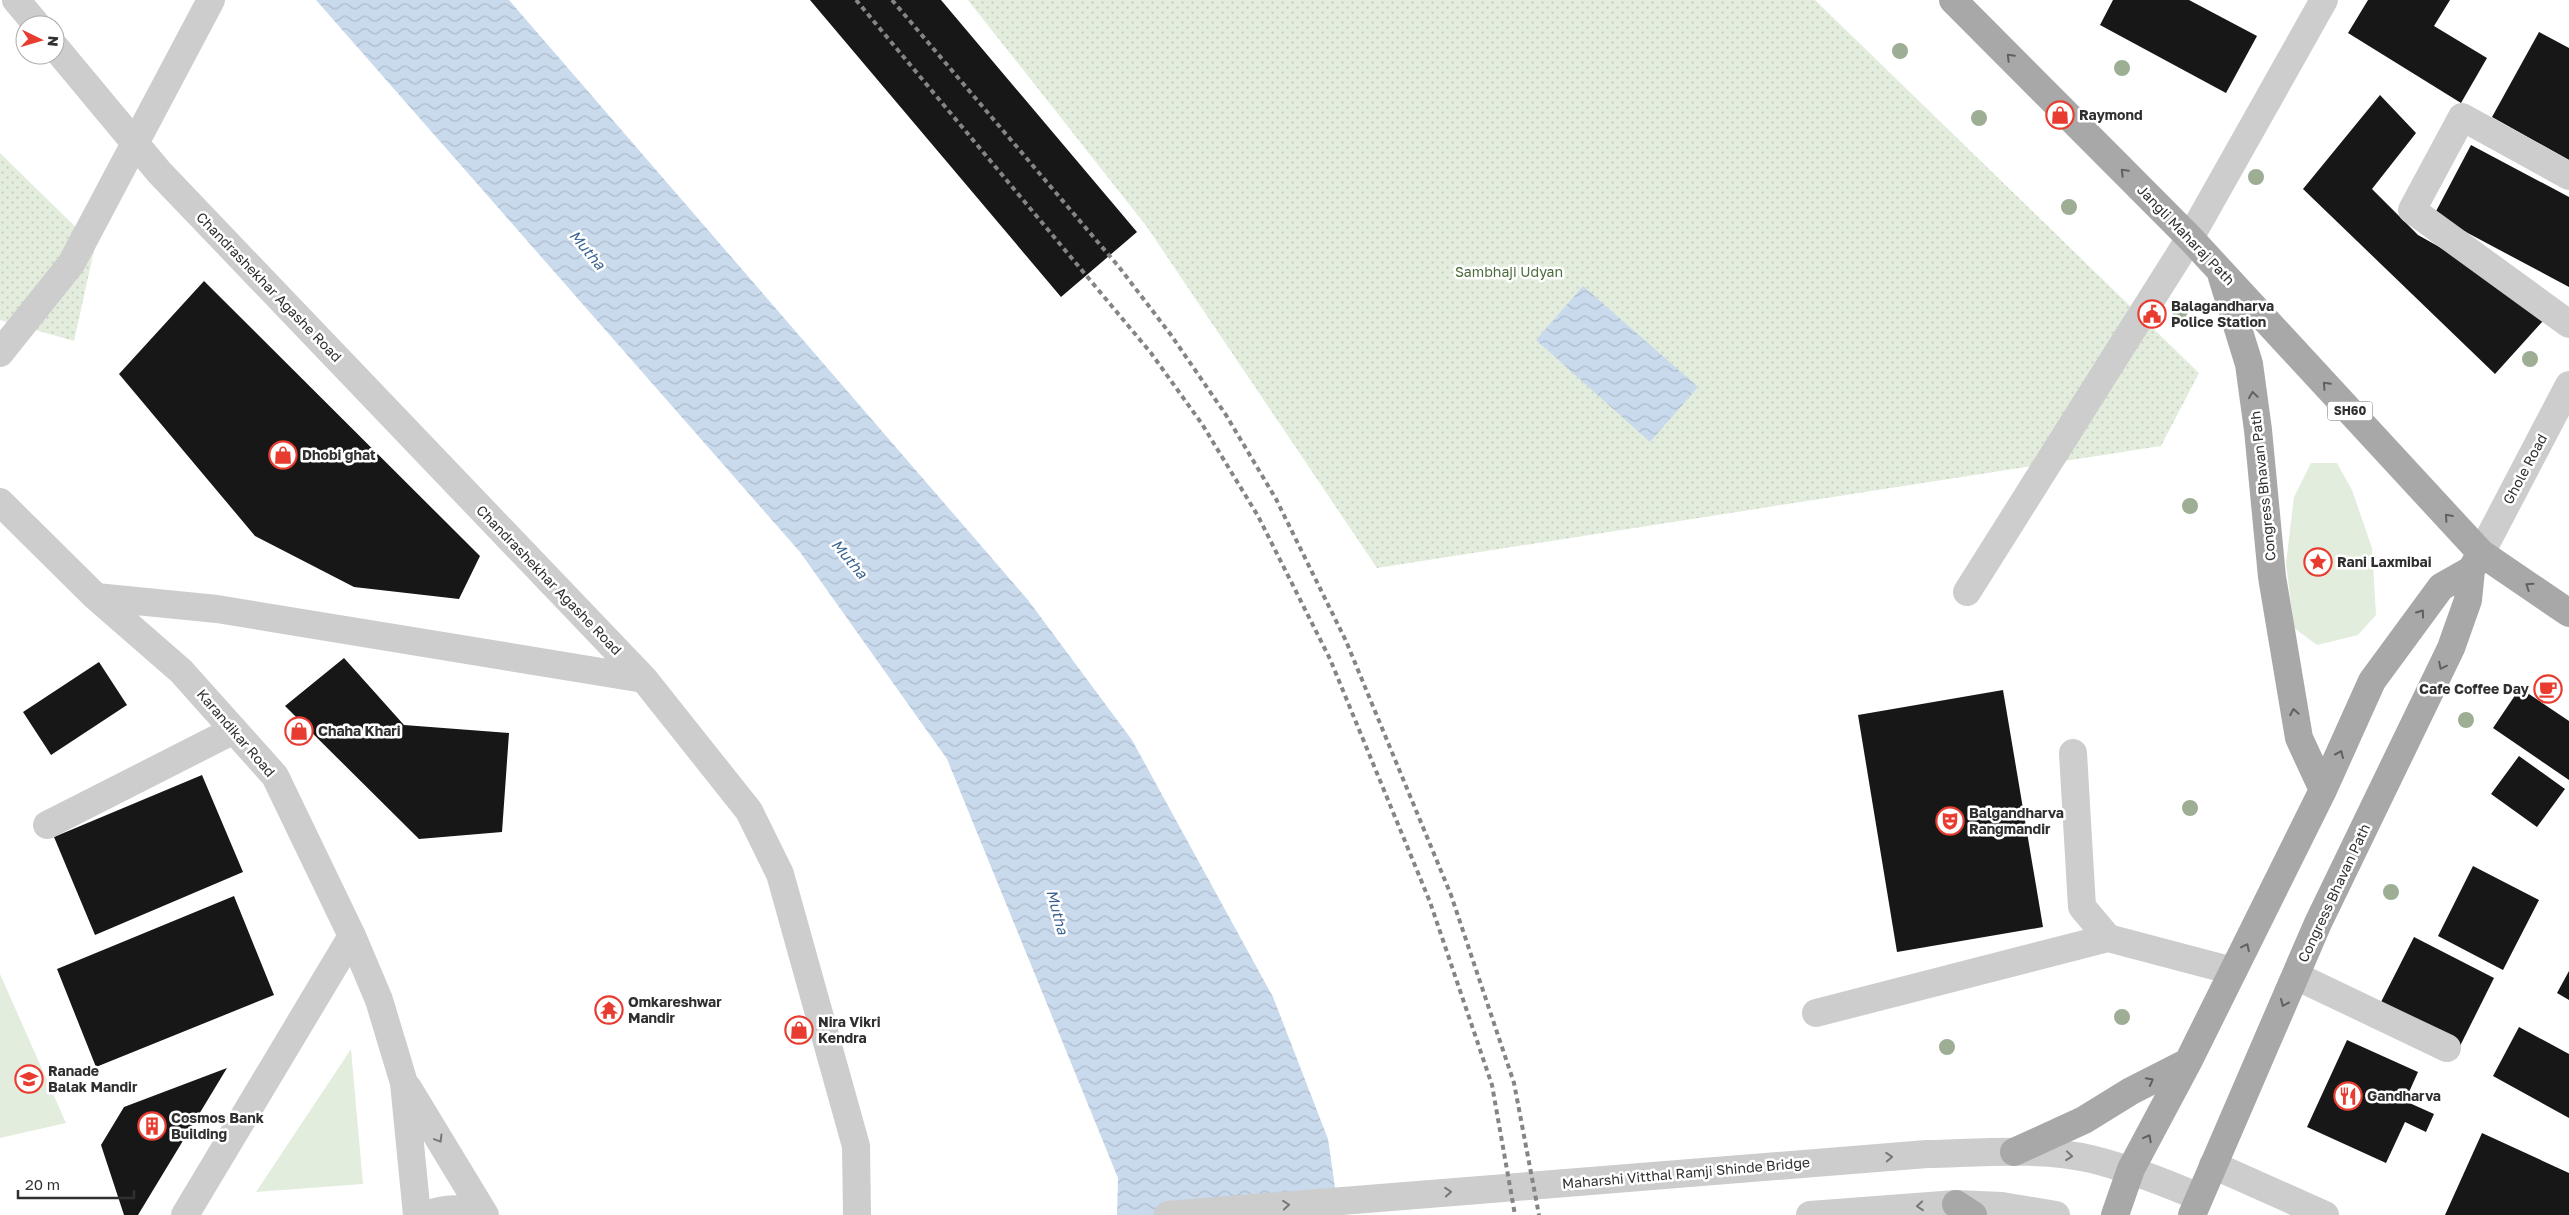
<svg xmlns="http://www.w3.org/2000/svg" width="2569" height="1215" font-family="'Golos Text',sans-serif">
<defs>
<pattern id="park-dots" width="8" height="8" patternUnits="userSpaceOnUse" patternTransform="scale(1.25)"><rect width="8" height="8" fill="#e3eddd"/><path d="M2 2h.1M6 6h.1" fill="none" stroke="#c3ccbe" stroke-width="1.8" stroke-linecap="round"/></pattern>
<pattern id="water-waves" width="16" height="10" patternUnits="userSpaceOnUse" patternTransform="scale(1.25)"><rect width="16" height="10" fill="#c9daed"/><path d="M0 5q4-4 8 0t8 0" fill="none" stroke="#adbbcc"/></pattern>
</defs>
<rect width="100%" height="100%" fill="#fff"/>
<!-- park -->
<path fill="url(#park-dots)" d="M968 0H1815L2199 373 2161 446 1377 568 1147 227Z
M0 153 95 246 74 341 0 320Z"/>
<!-- garden -->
<path fill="#e3eddd" d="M2311 463H2337L2352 490 2372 548 2376 615 2358 635 2317 645 2294 628 2286 563 2294 497Z
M0 974 66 1123 0 1138Z
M351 1049 363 1184 256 1192Z"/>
<!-- water -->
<path fill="url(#water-waves)" d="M316 0H509L1028 600 1132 740 1273 997 1328 1139 1339 1215H1117L1118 1178 947 759 800 552Z
M1583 286 1698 387 1650 442 1536 340Z"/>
<!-- building -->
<path fill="#171717" d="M810 0H941L1137 232 1061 297Z
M2113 0H2189L2257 36 2226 93 2100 25Z
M2368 0H2450L2434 26 2487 58 2461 103 2348 33Z
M2539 32 2569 48V160L2492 117Z
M2380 95 2416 133 2372 189 2418 235 2493 277 2543 321 2495 374 2303 189Z
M2471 145 2569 197V287L2434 215Z
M204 281 480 556 459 599 354 587 255 536 119 374Z
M344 658 404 725 509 733 502 832 419 839 285 706Z
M99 662 127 705 51 755 23 712Z
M2520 688 2569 721V780L2493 728Z
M2003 690 2043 927 1897 952 1858 715Z
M2519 756 2565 789 2537 827 2491 794Z
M202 775 243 872 95 935 54 837Z
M2473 866 2539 900 2503 970 2438 936Z
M234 896 274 995 96 1067 57 969Z
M2414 937 2494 978 2460 1046 2380 1004Z
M2569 971V1000L2557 993Z
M2519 1027 2569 1054V1118L2493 1076Z
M2347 1040 2418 1072 2405 1101 2434 1114 2426 1132 2405 1122 2386 1163 2307 1127Z
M227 1068 138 1215H124L101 1145 124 1107Z
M2482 1133 2569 1173V1215H2445Z"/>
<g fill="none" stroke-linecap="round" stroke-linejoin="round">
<!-- minor -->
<path stroke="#cdcdcd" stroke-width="28" d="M16 0 37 25
M55 47 159 172 644 679 749 811 780 874 856 1146 857 1215
M2569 176 2462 117 2412 210 2569 324
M0 502 96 597 181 671 275 776 352 936 379 1000 404 1083 417 1215
M2481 553 2569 385
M1967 592 2190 238 2324 0
M96 597 217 609 644 679
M2073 753 2082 907 2108 938 2233 971
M47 825 234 730
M2296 976 2447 1048
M1816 1013 2108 938
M408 1088 485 1215
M2213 1165 2325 1215
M185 1215 352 936
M427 1215C446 1207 465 1208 483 1215
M1168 1215 1927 1154C1978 1153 2042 1147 2091 1159 2128 1168 2163 1182 2199 1197
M1810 1215 1956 1204 2002 1206 2056 1215"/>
<!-- major -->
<path stroke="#a8a8a8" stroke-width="28" d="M1953 0 2190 238 2481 553 2569 613
M2222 277 2249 364 2258 430 2272 577 2299 738 2323 790
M2014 1152 2084 1120 2131 1091 2188 1062
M1956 1204 1973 1215
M2115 1215 2131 1169 2188 1062 2323 790 2372 681 2441 587 2471 570
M2192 1215 2318 923 2451 648 2468 600 2471 570 2478 558"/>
<!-- rail -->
<path stroke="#858585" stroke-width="4" stroke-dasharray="5 4" stroke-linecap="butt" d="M856 0 1151 353 1202 424 1258 516 1330 659 1430 902 1492 1085 1515 1215
M892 0 1119 267 1171 335 1226 415 1276 499 1346 641 1451 895 1514 1083 1539 1215"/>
<!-- minor-bridge -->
<path stroke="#cdcdcd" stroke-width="28" d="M0 353 71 264 211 0"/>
</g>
<!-- trees -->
<g fill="#9dae94">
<circle cx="1900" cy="51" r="8"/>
<circle cx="2122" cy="68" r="8"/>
<circle cx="1979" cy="118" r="8"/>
<circle cx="2256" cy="177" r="8"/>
<circle cx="2069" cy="207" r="8"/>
<circle cx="2180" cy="311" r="8"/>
<circle cx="2530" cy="359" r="8"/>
<circle cx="2190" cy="506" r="8"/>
<circle cx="2466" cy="720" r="8"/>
<circle cx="2190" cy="808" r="8"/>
<circle cx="2391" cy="892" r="8"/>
<circle cx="2122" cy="1017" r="8"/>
<circle cx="1947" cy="1047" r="8"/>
</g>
<!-- one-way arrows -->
<defs><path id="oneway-chevron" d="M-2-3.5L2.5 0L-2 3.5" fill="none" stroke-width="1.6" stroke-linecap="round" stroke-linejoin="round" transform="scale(1.25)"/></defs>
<g stroke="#606060">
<use href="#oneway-chevron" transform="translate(2010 57) rotate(-135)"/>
<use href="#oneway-chevron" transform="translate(2124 172) rotate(-135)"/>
<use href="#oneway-chevron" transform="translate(2326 385) rotate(-133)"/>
<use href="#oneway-chevron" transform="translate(2253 395) rotate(-98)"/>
<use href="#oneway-chevron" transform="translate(2448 517) rotate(-132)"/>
<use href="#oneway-chevron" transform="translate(2529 586) rotate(-146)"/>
<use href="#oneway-chevron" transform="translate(2421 613) rotate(-54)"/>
<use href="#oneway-chevron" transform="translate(2442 666) rotate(116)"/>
<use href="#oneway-chevron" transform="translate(2294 712) rotate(-100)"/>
<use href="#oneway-chevron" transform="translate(2340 754) rotate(-66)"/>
<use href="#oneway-chevron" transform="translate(2246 947) rotate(-64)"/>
<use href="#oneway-chevron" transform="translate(2284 1003) rotate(114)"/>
<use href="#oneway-chevron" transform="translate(2150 1081) rotate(-27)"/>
<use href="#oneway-chevron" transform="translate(2148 1138) rotate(-62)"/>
</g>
<g stroke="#777">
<use href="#oneway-chevron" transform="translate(439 1139) rotate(59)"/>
<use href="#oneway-chevron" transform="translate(2069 1156) rotate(6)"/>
<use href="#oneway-chevron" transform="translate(1889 1157) rotate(-4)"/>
<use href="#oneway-chevron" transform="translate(1448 1192) rotate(-5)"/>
<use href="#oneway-chevron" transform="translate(1286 1205) rotate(-5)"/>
<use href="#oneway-chevron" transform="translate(1920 1206) rotate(175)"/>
</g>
<!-- icons -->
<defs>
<g id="shop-ring" transform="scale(1.4375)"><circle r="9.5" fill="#fff" stroke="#e83c30" stroke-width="1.5"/><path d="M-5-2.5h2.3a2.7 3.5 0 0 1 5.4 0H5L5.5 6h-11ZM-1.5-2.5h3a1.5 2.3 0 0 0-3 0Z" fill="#e83c30"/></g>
<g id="civic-ring" transform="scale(1.4375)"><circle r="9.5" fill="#fff" stroke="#e83c30" stroke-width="1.5"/><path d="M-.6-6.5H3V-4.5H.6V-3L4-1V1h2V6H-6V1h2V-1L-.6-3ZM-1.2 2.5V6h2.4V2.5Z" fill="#e83c30"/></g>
<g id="sight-ring" transform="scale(1.4375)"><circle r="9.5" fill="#fff" stroke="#e83c30" stroke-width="1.5"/><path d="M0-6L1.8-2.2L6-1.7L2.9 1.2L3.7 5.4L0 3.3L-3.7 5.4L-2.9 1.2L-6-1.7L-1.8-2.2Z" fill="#e83c30"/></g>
<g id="cafe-ring" transform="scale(1.4375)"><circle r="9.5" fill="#fff" stroke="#e83c30" stroke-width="1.5"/><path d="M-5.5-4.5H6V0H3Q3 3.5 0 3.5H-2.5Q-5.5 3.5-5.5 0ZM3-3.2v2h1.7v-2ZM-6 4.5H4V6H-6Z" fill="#e83c30"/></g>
<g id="theatre-ring" transform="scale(1.4375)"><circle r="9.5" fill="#fff" stroke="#e83c30" stroke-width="1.5"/><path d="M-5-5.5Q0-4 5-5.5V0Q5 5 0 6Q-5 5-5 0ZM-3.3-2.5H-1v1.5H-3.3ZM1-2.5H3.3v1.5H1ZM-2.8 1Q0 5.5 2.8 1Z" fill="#e83c30"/></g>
<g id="temple-ring" transform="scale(1.4375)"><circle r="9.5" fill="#fff" stroke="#e83c30" stroke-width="1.5"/><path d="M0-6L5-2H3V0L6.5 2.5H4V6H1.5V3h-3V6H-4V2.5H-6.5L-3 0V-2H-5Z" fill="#e83c30"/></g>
<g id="school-ring" transform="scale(1.4375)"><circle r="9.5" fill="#fff" stroke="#e83c30" stroke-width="1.5"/><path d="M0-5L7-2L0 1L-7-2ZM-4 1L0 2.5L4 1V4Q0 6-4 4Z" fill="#e83c30"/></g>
<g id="restaurant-ring" transform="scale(1.4375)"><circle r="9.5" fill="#fff" stroke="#e83c30" stroke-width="1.5"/><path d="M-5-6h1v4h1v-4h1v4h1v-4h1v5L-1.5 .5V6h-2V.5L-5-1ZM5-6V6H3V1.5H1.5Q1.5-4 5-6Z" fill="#e83c30"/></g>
<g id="building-ring" transform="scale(1.4375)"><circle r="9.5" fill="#fff" stroke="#e83c30" stroke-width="1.5"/><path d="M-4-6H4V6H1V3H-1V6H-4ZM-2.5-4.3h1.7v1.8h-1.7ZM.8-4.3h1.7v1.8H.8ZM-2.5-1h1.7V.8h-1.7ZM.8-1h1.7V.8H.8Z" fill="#e83c30"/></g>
</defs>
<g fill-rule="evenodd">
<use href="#shop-ring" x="2060" y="115"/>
<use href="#civic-ring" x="2152" y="314"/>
<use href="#shop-ring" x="283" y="455"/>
<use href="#sight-ring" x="2318" y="562"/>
<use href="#cafe-ring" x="2548" y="689"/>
<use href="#shop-ring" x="299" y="731"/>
<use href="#theatre-ring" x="1950" y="821"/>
<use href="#temple-ring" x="609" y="1010"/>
<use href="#shop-ring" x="799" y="1030"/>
<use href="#school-ring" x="29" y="1079"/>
<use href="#restaurant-ring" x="2348" y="1096"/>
<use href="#building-ring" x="152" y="1126"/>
</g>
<g text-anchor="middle" stroke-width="5" stroke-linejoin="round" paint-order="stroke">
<!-- shield labels -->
<rect fill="#fff" stroke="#6e6e6e" stroke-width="1" x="2327.5" y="401.5" width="45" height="19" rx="4"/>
<g font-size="12" font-weight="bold" fill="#303030">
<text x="2350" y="415">SH60</text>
</g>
<!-- poi labels -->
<g font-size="14" font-weight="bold" fill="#303030" stroke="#fff" text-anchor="start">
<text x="2079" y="120">Raymond</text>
<text x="2171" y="311">Balagandharva<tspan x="2171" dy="16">Police Station</tspan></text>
<text x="302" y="460">Dhobi ghat</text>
<text x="2337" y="567">Rani Laxmibai</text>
<text x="2529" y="694" text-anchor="end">Cafe Coffee Day</text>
<text x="318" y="736">Chaha Khari</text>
<text x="1969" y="818">Balgandharva<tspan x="1969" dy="16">Rangmandir</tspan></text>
<text x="628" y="1007">Omkareshwar<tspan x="628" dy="16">Mandir</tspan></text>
<text x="818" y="1027">Nira Vikri<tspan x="818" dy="16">Kendra</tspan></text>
<text x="48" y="1076">Ranade<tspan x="48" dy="16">Balak Mandir</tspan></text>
<text x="2367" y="1101">Gandharva</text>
<text x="171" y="1123">Cosmos Bank<tspan x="171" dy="16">Building</tspan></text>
</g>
<!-- street labels -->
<g font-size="14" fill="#303030" stroke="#fff">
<text transform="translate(2186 235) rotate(46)" y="5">Jangli Maharaj Path</text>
<text transform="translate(269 287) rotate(46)" y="5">Chandrashekhar Agashe Road</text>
<text transform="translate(2525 469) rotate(-62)" y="5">Ghole Road</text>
<text transform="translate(2263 486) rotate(-96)" y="5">Congress Bhavan Path</text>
<text transform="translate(549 580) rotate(46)" y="5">Chandrashekhar Agashe Road</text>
<text transform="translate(236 733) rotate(49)" y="5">Karandikar Road</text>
<text transform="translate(2334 893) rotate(-65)" y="5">Congress Bhavan Path</text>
<text transform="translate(1686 1173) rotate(-5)" y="5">Maharshi Vitthal Ramji Shinde Bridge</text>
</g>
<!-- park labels -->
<g font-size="14" fill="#4c6c3c" stroke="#fff">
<text x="1509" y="277">Sambhaji Udyan</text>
</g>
<!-- water labels -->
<g font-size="15" font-style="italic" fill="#3c6593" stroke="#fff">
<text transform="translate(587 250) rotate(50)" y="5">Mutha</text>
<text transform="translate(849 559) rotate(50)" y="5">Mutha</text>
<text transform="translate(1057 912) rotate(75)" y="5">Mutha</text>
</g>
</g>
<!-- north arrow -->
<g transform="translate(40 40) rotate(95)"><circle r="24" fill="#ffffff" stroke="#acacac"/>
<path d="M0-4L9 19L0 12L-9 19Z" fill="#e83c30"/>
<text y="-8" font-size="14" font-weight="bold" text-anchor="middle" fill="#303030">N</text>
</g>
<!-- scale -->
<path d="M18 1190v8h116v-8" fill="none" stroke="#303030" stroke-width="2.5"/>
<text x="25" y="1190" font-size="15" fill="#303030" stroke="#ffffff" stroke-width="4" paint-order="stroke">20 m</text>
</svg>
